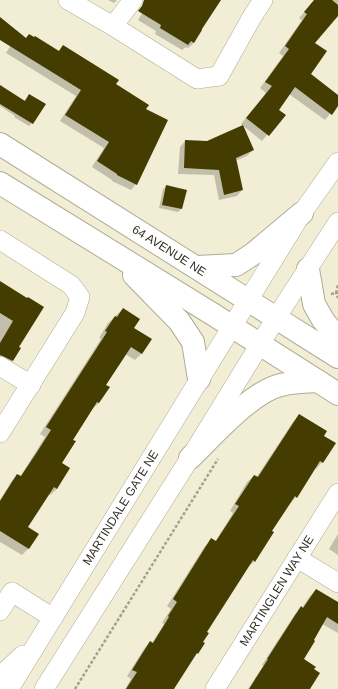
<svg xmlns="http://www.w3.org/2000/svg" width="338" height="689" font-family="Helvetica,sans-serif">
<rect width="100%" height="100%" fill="#f2eed5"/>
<!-- shadow -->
<path fill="#0003" d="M108 0H117L114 3Z
M150 0H211L194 43 188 48 186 47 182 50 155 34 156 31 138 20Z
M315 0H338V14L313 44 309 75 338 96V104L325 120 289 94 277 110 284 115 262 141 241 124 266 93 260 88 283 56 279 53 302 20 299 18Z
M25 39 58 52 63 46 115 84 144 110 136 184 131 190 112 181V180L92 167 104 148 60 121 76 96 6 53 14 40Z
M0 86 24 101 29 95 32 123 29 126 14 117 15 116 0 106Z
M185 141 253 150 247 156 235 161 242 190 237 196 219 200 214 175 178 174 180 147Z
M167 186 181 209 178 212 159 208 163 189Z
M0 282 27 300 18 347 12 361 7 366 0 363Z
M123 309 133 328 150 339 141 354 135 360 125 354 105 386 99 403 92 409 72 440 61 463 57 489 50 495 48 494 27 528 28 549 22 555 0 542V500L11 482 17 475 20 477 45 437 40 434 101 339 99 338 108 323Z
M299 415 323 436 322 462 316 469 314 468 296 497 290 504 271 532 255 561 248 567 206 632 173 689H125L131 679 127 676 144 649 150 642 152 643 164 624 162 623 171 609 167 606 205 546 212 540 215 542 233 513 230 511 247 482 254 476 256 478 293 422Z
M338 534V555L329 549Z
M316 590 338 603V633L322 624 302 660 308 689H248L263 666 262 665 295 614 301 608H302L310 596Z"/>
<!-- building -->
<path fill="#443c01" d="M144 0H221L202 29V30L194 43 191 41 188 45 160 28 161 25 138 11 142 6Z
M314 0H332L338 5V16L315 43 327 51 311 74 338 95V106L332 115 295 87 279 110 286 115 269 136 246 118 272 86 265 82 289 49 285 46 307 14 304 12Z
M0 17 26 38 29 34 34 37 35 36 59 51 63 45 119 80 116 84 149 105 146 109 168 120 137 185 117 175V174L97 161 109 142 65 115 81 90 0 40Z
M0 85 25 101 29 94 46 104 33 124 0 104Z
M243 125 254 150 236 158 243 190 224 195 219 170 184 168 185 140 207 141Z
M166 185 187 190 182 209 162 205Z
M0 281 27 298 28 297 44 307 19 347 21 348 13 361 0 355V343L13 321 0 313Z
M123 308 140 319 134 328 152 339 142 354 131 347 106 385 110 387 99 403 97 402 73 440 76 441 62 463 70 468 57 489 54 487 28 527 39 534 29 549 0 531V501L17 474 21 476 37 452 51 430 46 427 107 332 105 331 115 316 117 317Z
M299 414 327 431 324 436 336 443 323 463 320 461 297 498 295 496 272 531 274 532 255 562 253 560 207 632 209 633 203 642 205 643 198 654 197 653 174 689H126L137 672 132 670 150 641 153 643 169 617 168 616 177 602 173 599 211 538 216 541 239 506 235 504 254 475 258 477Z
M316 589 338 602V624L327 617 314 640 315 641 304 659 316 667 314 669 320 673 310 689H249L268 659H267L301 606 303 608Z"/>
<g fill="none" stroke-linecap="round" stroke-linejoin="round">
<!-- minor casing -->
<g stroke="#afac94" stroke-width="20">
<g id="minor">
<path d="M68 0 113 26 197 79 219 76 252 17 263 0"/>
<path d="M113 26 133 0"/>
<path d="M0 240 71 285 80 297 75 313 0 433"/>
<path d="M0 366 31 385"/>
<path d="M297 558 338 583"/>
<path d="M0 611 12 592 53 618"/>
<path d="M0 676 23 655"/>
<path id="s1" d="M9 689 302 213 338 162"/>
<path d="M44 689 190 458 276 318 338 222"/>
<path id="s2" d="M215 689 338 493"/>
</g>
</g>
<!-- major casing -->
<g stroke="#afac94" stroke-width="24">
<g id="major">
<path id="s3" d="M0 144 338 357"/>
<path d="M0 183 214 315 338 394"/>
<path d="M197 267 236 265 253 254 302 213"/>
<path d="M308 269 314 304 323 320 338 339"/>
<path d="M134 275 179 321 193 342 199 379"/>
<path d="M190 458C212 437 252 391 281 385 293 382 306 382 318 381"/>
</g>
</g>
<!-- path -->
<path stroke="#a4a08e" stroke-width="2.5" stroke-dasharray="3 2" stroke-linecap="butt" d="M338 293H336L338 298
M331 294 336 293 338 285
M75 689 218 459"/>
<!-- minor -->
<use href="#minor" stroke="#fff" stroke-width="19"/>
<!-- major -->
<use href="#major" stroke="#fff" stroke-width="22"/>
</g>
<g text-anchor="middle" stroke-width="4" stroke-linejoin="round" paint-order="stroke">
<!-- street labels -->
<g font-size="12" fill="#312f26" stroke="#fff">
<text dy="4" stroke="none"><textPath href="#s3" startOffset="200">64 AVENUE NE</textPath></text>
<text dy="4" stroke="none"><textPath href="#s1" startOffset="213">MARTINDALE GATE NE</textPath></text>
<text dy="4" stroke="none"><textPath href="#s2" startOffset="116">MARTINGLEN WAY NE</textPath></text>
</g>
</g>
</svg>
